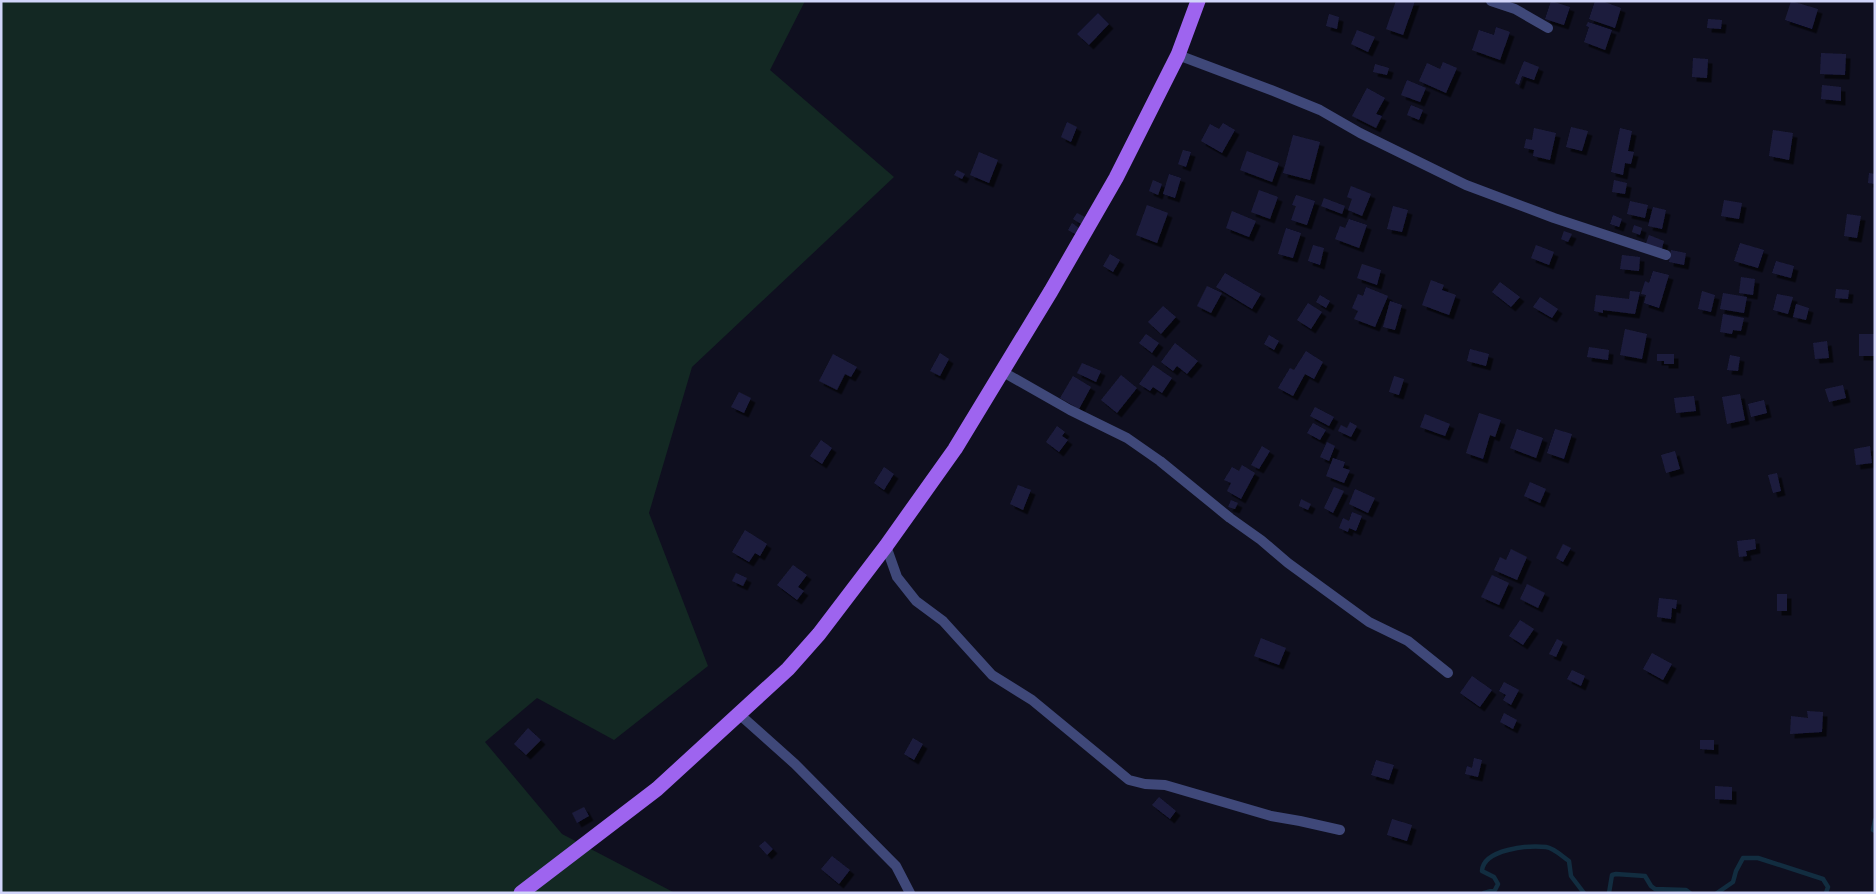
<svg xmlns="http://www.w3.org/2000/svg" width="1876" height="894" font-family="'IBM Plex Sans',sans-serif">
<defs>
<filter id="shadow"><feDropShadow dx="4.5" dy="4.5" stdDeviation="0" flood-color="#0009"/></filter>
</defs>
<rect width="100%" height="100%" fill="#0f0f1f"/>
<!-- green -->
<path fill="#132823" d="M1 1H805L770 70 894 177 692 367 649 513 708 666 614 740 537 698 485 742 562 834 675 893H1Z"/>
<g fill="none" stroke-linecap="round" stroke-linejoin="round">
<!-- stream -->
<path stroke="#122d40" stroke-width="4.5" d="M1875 820 1873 830 1875 831
M1484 893 1495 890 1498 884 1494 877 1482 871C1483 849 1529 845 1546 847 1554 848 1563 857 1569 861L1571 876 1584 893
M1609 893 1612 875 1616 874 1645 876 1651 886 1655 889 1686 890 1690 893
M1717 893 1733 882 1736 871 1743 858H1758L1823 879 1828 887 1826 893"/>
</g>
<!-- building -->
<path fill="#1d1d3e" filter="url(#shadow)" d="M1396 1H1415L1403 35 1386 29Z
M1551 1 1570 7 1564 25 1545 19Z
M1595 1H1602L1621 8 1615 28 1589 19Z
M1791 1 1818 9 1812 29 1785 20Z
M1098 13 1109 24 1089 45 1077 34Z
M1329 14 1339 17 1337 29 1326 26Z
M1708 19 1722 20 1721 29 1707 28Z
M1588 22 1612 30 1605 50 1584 42 1589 27 1586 26Z
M1496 27 1510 32 1500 60 1472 50 1479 30 1494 35Z
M1357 30 1375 37 1368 52 1351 44Z
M1821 53 1846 54 1845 75 1820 74Z
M1693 58 1708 59 1707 78 1692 77Z
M1524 61 1539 67 1534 80 1522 76 1519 85 1515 83Z
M1443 62 1457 68 1446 93 1419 81 1427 63 1440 69Z
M1375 64 1389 68 1387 75 1373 72Z
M1407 80 1426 88 1420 102 1401 95Z
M1822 85 1841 87V101L1821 99Z
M1367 88 1385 98 1376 114 1382 116 1376 128 1352 116Z
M1411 105 1423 110 1419 120 1407 115Z
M1067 122 1077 127 1071 142 1061 137Z
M1223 123 1235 130 1222 153 1201 141 1210 124 1219 129Z
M1571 127 1588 131 1582 151 1566 147Z
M1534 128 1556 133 1550 160 1533 156 1534 150 1524 148 1526 139 1532 140Z
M1620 128 1632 131 1628 151 1634 152 1631 164 1625 163 1623 175 1611 172Z
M1773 130 1793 133 1789 160 1769 156Z
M1293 135 1320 142 1310 180 1283 173Z
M1183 150 1191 152 1186 167 1178 164Z
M1247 151 1279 163 1272 182 1240 170Z
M979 152 998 160 989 183 970 175Z
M957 170 965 174 962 179 954 175Z
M1869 173 1875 174V184L1868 183Z
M1169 174 1181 178 1175 198 1163 194Z
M1153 180 1162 184 1158 195 1149 191Z
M1614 180 1627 183 1625 194 1612 192Z
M1351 186 1371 194 1362 216 1348 210 1352 199 1347 197Z
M1259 190 1278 197 1270 219 1251 212Z
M1296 195 1315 201 1307 225 1291 220 1296 206 1292 205Z
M1324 198 1345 206 1342 214 1321 206Z
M1724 200 1742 203 1739 219 1721 216Z
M1630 201 1648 205 1645 218 1627 214Z
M1147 205 1168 213 1157 243 1136 235Z
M1393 206 1408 210 1402 232 1387 229Z
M1653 207 1666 210 1662 229 1648 226Z
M1232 211 1256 221 1249 237 1226 228Z
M1077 213 1085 217 1081 224 1073 219Z
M1847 214 1861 216 1857 238 1844 236Z
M1613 215 1622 219 1619 227 1610 224Z
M1349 219 1367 225 1359 248 1335 239 1340 226 1345 228Z
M1072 223 1079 228 1075 234 1068 230Z
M1634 225 1642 228 1640 235 1632 232Z
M1286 228 1301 233 1293 258 1278 254Z
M1564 231 1572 234 1568 242 1561 239Z
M1649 235 1664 241 1661 252 1645 246Z
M1740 243 1764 250 1758 268 1734 261Z
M1313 245 1324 248 1320 265 1308 261Z
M1536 245 1554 252 1549 265 1531 258Z
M1671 250 1686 253 1684 265 1669 262Z
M1110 254 1120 260 1113 272 1103 266Z
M1622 255 1640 257 1639 271 1620 269Z
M1776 261 1794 266 1791 278 1772 273Z
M1362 264 1381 270 1377 285 1357 278Z
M1653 271 1669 275 1659 308 1644 303 1646 295 1641 294 1645 281 1649 283Z
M1225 273 1261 294 1252 309 1216 287Z
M1741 277 1755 279 1753 295 1739 293Z
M1431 280 1444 285 1442 290 1456 295 1449 315 1422 305Z
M1500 282 1520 297 1511 307 1492 292Z
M1207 286 1222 293 1211 313 1197 306Z
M1366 287 1388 296 1375 327 1354 319 1358 311 1352 308 1358 294 1363 296Z
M1836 289 1849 290 1848 299 1835 298Z
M1630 291 1640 292 1635 314 1603 310V313L1594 311 1596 295 1629 299Z
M1702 291 1715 295 1711 312 1698 309Z
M1723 293 1747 297 1744 313 1720 309Z
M1777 294 1793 297 1788 314 1773 310Z
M1320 295 1330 301 1326 308 1316 302Z
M1540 297 1558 309 1552 318 1533 307Z
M1390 301 1402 305 1395 330 1383 327Z
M1308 303 1322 312 1311 329 1297 320Z
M1796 304 1809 308 1806 320 1793 317Z
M1163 306 1176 317 1161 334 1148 322Z
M1723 314 1744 318 1741 331 1733 330 1732 334 1720 332Z
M1625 329 1647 334 1642 359 1620 355Z
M1146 334 1159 343 1152 353 1139 343Z
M1859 334H1875V356H1859Z
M1269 335 1279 341 1274 350 1264 344Z
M1827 341 1829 358 1815 359 1813 343Z
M1175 343 1198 361 1187 374 1177 366 1173 371 1161 362Z
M1589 347 1609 350 1608 360 1587 357Z
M1470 349 1489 354 1486 366 1467 361Z
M1306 351 1323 362 1314 379 1305 374 1293 396 1278 388 1290 368 1294 370Z
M940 353 949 359 940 376 930 371Z
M833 354 857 367 851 377 845 374 837 390 819 381Z
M1657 354H1674V364H1664V361H1657Z
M1730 355 1740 357 1738 371 1727 370Z
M1082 363 1101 371 1096 382 1077 373Z
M1153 365 1172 378 1162 393 1153 387 1150 391 1139 384Z
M1121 375 1137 388 1117 413 1101 400Z
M1073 376 1091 387 1079 409 1060 398Z
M1394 376 1404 379 1399 395 1389 392Z
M1843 385 1846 398 1829 402 1825 389Z
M739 392 751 398 744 413 731 407Z
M1740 394 1745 420 1727 424 1722 397Z
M1694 396 1696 411 1676 413 1674 398Z
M1764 400 1767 413 1751 417 1748 404Z
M1315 407 1334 417 1329 426 1310 416Z
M1479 413 1501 420 1495 437 1490 435 1483 459 1466 453Z
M1425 414 1450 424 1445 436 1420 427Z
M1350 422 1357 426 1351 437 1338 431 1341 425 1347 428Z
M1313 423 1326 430 1320 440 1307 433Z
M1057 426 1065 432 1062 436 1068 440 1059 452 1046 442Z
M1517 429 1543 438 1536 458 1510 448Z
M1555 429 1572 434 1564 459 1547 453Z
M821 440 832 448 822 464 810 456Z
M1327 442 1335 446 1329 461 1320 457Z
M1262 446 1270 451 1259 469 1251 465Z
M1870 446 1872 463 1856 465 1854 449Z
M1675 451 1680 469 1666 473 1661 455Z
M1333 458 1345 462 1343 468 1350 470 1344 483 1326 476Z
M1242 465 1255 473 1241 499 1227 491 1231 483 1224 480 1232 467 1239 471Z
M884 467 894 474 884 490 874 483Z
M1777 473 1781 491 1773 493 1768 475Z
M1530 482 1546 489 1540 503 1524 496Z
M1018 485 1031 490 1023 510 1010 504Z
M1334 487 1344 491 1333 513 1324 508Z
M1355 489 1375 498 1368 513 1349 504Z
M1301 499 1311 504 1308 510 1299 506Z
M1231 500 1238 503 1235 509 1228 507Z
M1352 512 1362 516 1356 531 1349 528 1348 532 1339 528 1343 518 1349 521Z
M745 530 767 544 760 556 755 553 749 562 732 552Z
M1755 539 1756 549 1746 551 1747 556 1739 557 1737 541Z
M1563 544 1571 548 1563 562 1556 558Z
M1511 549 1527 557 1517 580 1494 570 1500 557 1506 560Z
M793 565 807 575 798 587 804 591 797 600 777 585Z
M736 573 747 578 743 586 732 581Z
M1492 575 1509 583 1499 605 1481 597Z
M1527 584 1545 593 1538 608 1520 599Z
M1777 594H1787V611H1777Z
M1659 598 1677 600 1676 609 1672 608 1671 619 1657 617Z
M1520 620 1534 629 1523 645 1509 636Z
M1261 638 1286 648 1279 665 1254 656Z
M1557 639 1563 642 1556 657 1549 654Z
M1652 653 1672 664 1663 680 1643 669Z
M1572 670 1585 676 1581 686 1567 679Z
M1472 676 1492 690 1480 707 1460 693Z
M1504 682 1519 690 1511 705 1503 700 1506 695 1499 691Z
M1807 711 1823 712 1822 732 1790 734 1791 716 1808 718Z
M1504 713 1517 720 1513 729 1500 722Z
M528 728 541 740 526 755 514 744Z
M913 738 923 744 914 760 904 754Z
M1700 740H1714V750L1700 749Z
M1474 758 1482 760 1478 777 1465 774 1467 766 1472 768Z
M1376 760 1394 765 1389 780 1371 775Z
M1715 786 1732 787V800L1715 799Z
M1159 797 1176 811 1170 819 1152 805Z
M584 807 589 816 577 823 572 813Z
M1392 819 1412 825 1407 841 1387 835Z
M765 841 773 849 767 855 759 846Z
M832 856 850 870 839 884 821 869Z"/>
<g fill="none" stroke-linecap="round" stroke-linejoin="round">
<!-- street -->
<path stroke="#3f4879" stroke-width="10" d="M1491 1 1515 9 1548 28
M1178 55 1271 90 1320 110 1360 133 1466 185 1554 218 1666 255
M1003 372 1070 410 1127 438 1160 461 1230 518 1261 540 1288 563 1369 622 1408 641 1448 673
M886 546 897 577 916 601 943 621 992 675 1032 700 1129 780 1145 784 1165 785 1271 816 1300 821 1340 830
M739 714 795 764 896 866 910 893"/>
<!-- primary -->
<path stroke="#9e64ef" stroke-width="15" d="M521 893 657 789 788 669 819 634 886 546 955 449 1051 291 1116 178 1178 55 1198 1"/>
</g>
<!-- border -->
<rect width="1876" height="894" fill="none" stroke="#d1d5fa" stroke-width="5"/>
</svg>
